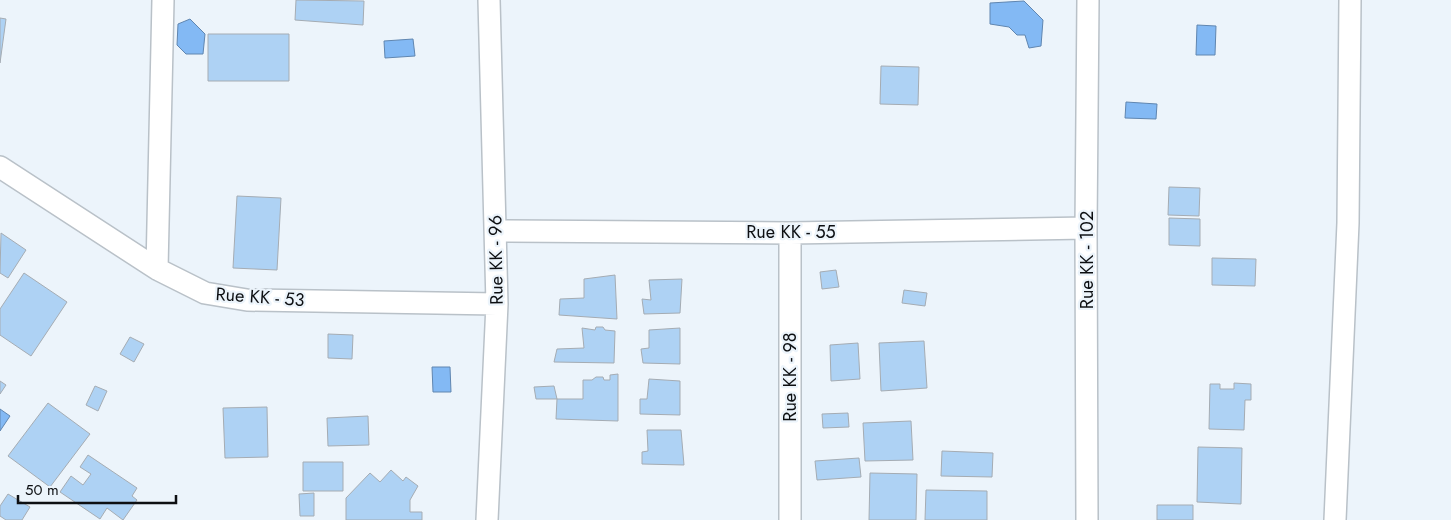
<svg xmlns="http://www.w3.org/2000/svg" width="1451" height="520" font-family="Jost,sans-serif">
<rect width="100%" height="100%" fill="#ecf4fb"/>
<!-- water -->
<path fill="#83b9f4" stroke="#6086b0" d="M1024 1 1043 20 1041 46 1029 48 1025 35H1017L1009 27 990 24V3Z
M190 19 205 34 203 54H186L177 45 178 24Z
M1197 25 1216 26 1215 55H1196Z
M413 39 415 56 385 58 384 41Z
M1126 102 1157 104 1156 119 1125 118Z
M432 367H450L451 392H433Z
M0 409 10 416 0 431Z"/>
<!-- building -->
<path fill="#aed2f4" stroke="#a5acb3" d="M296 0 364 1 363 25 295 20Z
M0 18 6 19 0 63Z
M208 34H289V81H208Z
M881 66 919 67 918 105 880 104Z
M1169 187 1200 188 1199 216 1168 215Z
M237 196 281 198 277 270 233 268Z
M1169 218 1200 219V246L1169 245Z
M1 233 26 250 8 278 0 273Z
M1212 258 1256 259 1255 286 1212 285Z
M836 270 839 287 822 289 820 272Z
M24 273 67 302 31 356 0 335V309Z
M615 275 617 319 559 315 560 299 584 298V279Z
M682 279 680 313 644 314 642 299 651 300 649 280Z
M904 290 927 293 925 306 902 303Z
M596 327H603L605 330 615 331 614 363 554 362 557 349 584 348 582 328 595 330Z
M680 328V364L643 363 641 349 649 348V330Z
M328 334 353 335 352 359 328 358Z
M130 337 144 344 134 362 120 354Z
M924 341 927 388 881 391 879 343Z
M858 343 860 379 831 381 830 345Z
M618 374V421L556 419 557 399H583V380H592L596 377H603L604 380H610V375Z
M649 379 680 381V415L640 414V399H647Z
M0 381 6 385 0 394Z
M1234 383 1251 384V400H1245L1244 430 1209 429 1210 384H1220V389H1234Z
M95 386 107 391 98 411 86 405Z
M554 386 557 399H536L534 387Z
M48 403 90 434 50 487 8 456Z
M267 407 268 457 225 458 223 408Z
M848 413 849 427 823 428 822 414Z
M368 416 369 445 328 446 327 418Z
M911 421 913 460 865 461 863 423Z
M647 430H681L684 465 642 464V452L648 451Z
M1198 447 1242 448 1241 504 1197 502Z
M942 451 993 453 992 477 941 476Z
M88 455 137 488 132 496 137 500 123 520 107 508 100 519 60 492 71 476 83 485 91 474 80 467Z
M859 458 861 477 817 480 815 461Z
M303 462H343V491H303Z
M391 470 403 481 406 477 418 486 410 500V512H422V520H346V498L370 473 380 482Z
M870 473 917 474 916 520H869Z
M926 490 987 491V520H925Z
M314 493V516H300L299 494Z
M8 494 30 507 22 520H6L0 516V506Z
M1157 505H1193V520H1157Z"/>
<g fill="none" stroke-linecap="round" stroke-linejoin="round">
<!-- minor casing -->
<g stroke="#b9c1c8" stroke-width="24">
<path id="minor" d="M0 167 157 269 205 293 247 300 497 304
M496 231 790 233 1086 228
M790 233V520
M157 269 163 0
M487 520 497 304 489 0
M1087 520 1086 228 1088 0
M1335 520 1348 223 1350 0"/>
</g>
<!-- minor -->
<use href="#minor" stroke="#fff" stroke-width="21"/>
</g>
<g text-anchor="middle" stroke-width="4.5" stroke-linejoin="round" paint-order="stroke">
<!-- street labels -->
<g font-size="18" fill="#0d0f12" stroke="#ecf4fb">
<text x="791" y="238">Rue KK - 55</text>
<text transform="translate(496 260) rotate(-91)" y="6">Rue KK - 96</text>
<text transform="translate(1087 260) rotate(-90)" y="6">Rue KK - 102</text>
<text transform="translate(260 297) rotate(4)" y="6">Rue KK - 53</text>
<text transform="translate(790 377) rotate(-90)" y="6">Rue KK - 98</text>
</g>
</g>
<!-- scale -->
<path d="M18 495v8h158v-8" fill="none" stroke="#0d0f12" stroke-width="2.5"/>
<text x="25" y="495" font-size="15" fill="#0d0f12" stroke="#ecf4fb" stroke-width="4" paint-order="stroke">50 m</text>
</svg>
